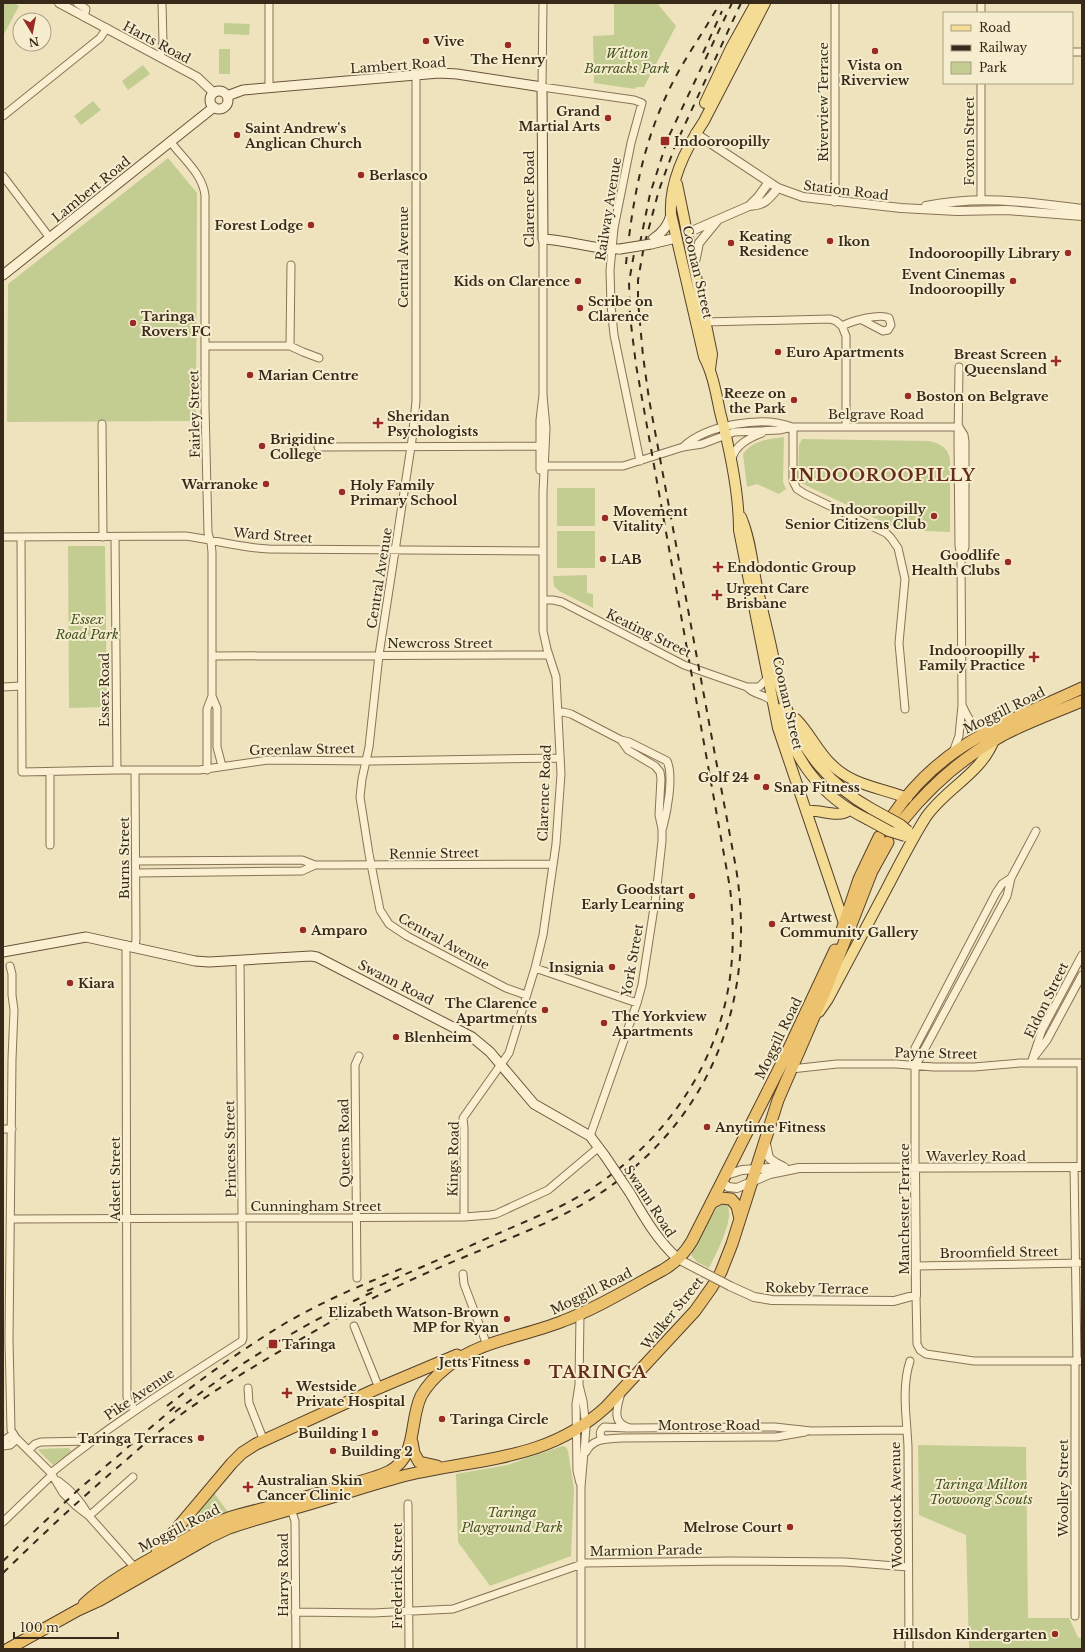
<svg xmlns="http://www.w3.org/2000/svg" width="1085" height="1652" font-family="'Libre Baskerville',serif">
<rect width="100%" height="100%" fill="#efe3be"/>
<!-- green -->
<path fill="#c3cd92" d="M3 3H14L19 6 4 34Z
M614 3H657L676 26 644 87H636L635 89 594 83 593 36 614 35Z
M224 23 250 24 249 35 224 34Z
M219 49H230V74H219Z
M143 65 150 74 128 90 122 81Z
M93 101 101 110 81 125 74 116Z
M168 158 197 193 196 421 7 422 8 284Z
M784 437 783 482 786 489 779 494 757 484 747 487 743 454C753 440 768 439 784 437Z
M802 439 929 441C940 443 948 448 950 459V532L900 530 803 484 798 479 799 445Z
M557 488H595V526H557Z
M557 531H595V568H557Z
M68 546H105L107 707 69 708Z
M587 575V593L593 594V608L559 591 554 586 553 576Z
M729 1201C727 1207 730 1211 729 1217 726 1235 717 1252 709 1268L697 1262 691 1255 717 1207 719 1204Z
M918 1445 1026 1447 1028 1618H1069L1078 1637 1082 1639V1649H969L966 1535 919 1515Z
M562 1446 566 1447 568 1451 574 1489 571 1556 490 1586 458 1542 456 1474 507 1465Z
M68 1448 70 1449 71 1451 53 1465 38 1450 40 1449Z
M214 1493 228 1512 172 1542Z"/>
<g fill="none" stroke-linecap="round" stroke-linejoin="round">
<!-- minor casing -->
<g stroke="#887356" stroke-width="9">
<path id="minor" d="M77 3 86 9 84 17
M269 3V88
M543 3 542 87 634 100 642 103 631 143 614 228 610 270 611 305 614 335 640 461
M835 3V202
M981 3V13
M1072 52H1082
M160 57 163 42 162 3
M416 75V401L412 440 379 655 369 747 362 779 360 797 369 854 380 910 389 924 407 936 506 988 526 995
M981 83V199
M3 116 100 38 107 28
M170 141C183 159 202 173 205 195V406L208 533 211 543 212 552V696L217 708V747L222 766
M3 176 50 238
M705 322 830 319 836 321 842 326C852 321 879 313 889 318L891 325 888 330 883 331 862 320
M842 326 846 336V426
M205 346H290L303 352 319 358
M290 346 291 265
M102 424 103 537
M793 427V481L797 489 805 494 886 533 891 538 898 548 905 579 899 643 905 709
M959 427 964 435 965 442V547L961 559
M318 447 544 446
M683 447C706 425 763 415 792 427
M732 459C735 445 749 438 762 433
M540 466H623L683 447 702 444 734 432 779 430 793 427H959
M540 470V420L543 395V239
M3 537 186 536C215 540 241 548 269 549L543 551
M21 537 22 772 117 770H199L268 760 371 761 560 758
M115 537 117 770
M543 600H553L562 602 684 665 747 687C753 695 765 694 772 701
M212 656 549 655
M3 687 21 686
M747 687H759L768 678
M962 705C969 720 971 727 989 730
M558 713 563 712 571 714 621 740 629 742 667 761C674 776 667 812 663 827
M953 752 959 736 962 705 961 559 959 545 958 440 959 367
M207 770V709L212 696
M50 772V845
M136 861 302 860 315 865
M136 873 302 871 315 865H336L553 864
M126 945 127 1397 128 1401 135 1410
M135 947 136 939 135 770
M10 966 12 974V995L14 1010 12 1059 9 1339 11 1430 16 1438 51 1473 63 1493 76 1506 89 1516 137 1570
M535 968 637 1003
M1034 1057 1047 1040 1082 975
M1031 1063 1042 1030 1082 955
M1081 1063V1167
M916 1065 1007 896 1011 878 1036 831
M791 1069 837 1064H896L934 1067H974L1020 1063H1082
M3 1129H12
M590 1136 637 1003 642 985 656 895 662 841V829L659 815 661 779 660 772 655 766 628 750 621 740
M1074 1167 1077 1361
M915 1168V1048L996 893 1002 884 1011 878
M464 1217V1128L463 1118 509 1053 535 968 543 935 556 844 561 774 556 677 547 649 543 631V492L546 428 543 395
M12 1219 464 1217 490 1215 496 1214 548 1190 599 1147
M916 1266 1082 1263
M463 1274 464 1284 487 1345
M357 1278 355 1065 359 1056
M916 1295 917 1344 920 1350 926 1354 974 1361H1082
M354 1326 379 1388
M1075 1361V1616
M579 1385 583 1401 586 1428 581 1487V1649
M248 1388 249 1403 264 1441
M621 1393C617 1407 611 1424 630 1428L775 1427 811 1431 906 1430
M605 1439 602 1438C599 1435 600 1430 604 1427L627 1428
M3 1441 13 1434
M3 1446 10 1445 17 1439
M29 1450 35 1444 41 1442 90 1441
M586 1452C593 1438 607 1439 621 1438L776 1437 805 1432
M51 1473C111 1424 177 1383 242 1341L243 1338 240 960
M58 1481C71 1490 80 1500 88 1514
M580 1483 577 1471 576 1404 579 1385 580 1314
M408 1504 409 1649
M290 1506 295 1521 296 1649
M89 1516 133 1477
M3 1522 52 1475
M295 1612 373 1613 453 1609 585 1563 729 1561 845 1562 908 1567
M909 1649 908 1447C907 1419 901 1389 910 1361"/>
</g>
<!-- tertiary casing -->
<g stroke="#887356" stroke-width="10">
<path id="tertiary" d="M59 3 197 77 214 93
M695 133 778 188 803 197 901 208 957 211 1007 210 1082 216
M749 206 758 197 769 182
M926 206C981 195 1027 202 1082 209
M687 233 749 206C765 205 768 200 778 188
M695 262 699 243 717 221
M766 1144 769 1158 776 1163 782 1166
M726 1175 742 1170 784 1167
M723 1182 728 1187 737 1188 770 1174 799 1168 1082 1167
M678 1259 703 1272
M730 1286 754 1297 772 1300 894 1301 916 1295 915 1168"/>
</g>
<!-- secondary casing -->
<g stroke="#6a543a" stroke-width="11">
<path id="secondary" d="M210 100a9 9 0 1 1 18 0a9 9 0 1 1-18 0Z
M227 96 243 90 439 73 457 74 542 87 543 239C569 240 593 250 620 249
M653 239C662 233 669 225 671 214
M651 244 676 238
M3 275 214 107
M3 952 86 937 195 961 209 962 311 956 317 957 472 1037 490 1052 534 1104 590 1136 605 1156
M630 1193C644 1217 657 1240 678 1259"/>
</g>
<!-- primary casing -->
<g stroke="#55412b" stroke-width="12">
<path id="primary" d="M765 3 704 121C686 148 669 181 671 214L704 357C713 374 716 393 720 412 730 450 739 491 739 530L778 728 844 923
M705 103 731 48 756 3
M677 184 712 354 710 369
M741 517C750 538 752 561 756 582 761 605 767 628 772 651 776 670 780 689 786 707 801 751 832 787 872 809
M780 709C792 758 821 797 867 819
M796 719C809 732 817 750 830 763 852 786 879 787 907 798
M807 811C820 809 839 819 849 810
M819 1012 828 999C848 962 868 924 888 886 900 863 912 839 926 817 946 788 981 774 994 740"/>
</g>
<!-- trunk casing -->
<g stroke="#55412b" stroke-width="13">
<path id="trunk" d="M893 815C942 742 1007 723 1082 688
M903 820C931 785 963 757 1003 735 1028 722 1056 712 1082 701
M842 930 859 879 879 837
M711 1203 721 1198 731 1199 737 1206 740 1219
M412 1442 414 1453 419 1462 437 1466
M157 1550 168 1539 232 1463 242 1453 256 1444 374 1390 457 1355
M84 1604C110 1580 141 1564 172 1547 193 1535 215 1521 238 1515 273 1506 308 1497 343 1486 359 1482 376 1478 390 1471 418 1455 409 1421 421 1396 427 1385 437 1375 447 1367 480 1340 524 1337 563 1321 598 1308 631 1287 663 1270 675 1263 685 1253 692 1241L783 1061 835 950
M8 1649 78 1610 100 1600 208 1538 229 1528C261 1517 294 1509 326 1499 353 1491 380 1482 407 1475 479 1458 547 1461 606 1407L695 1311 712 1287 721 1272 732 1244 778 1100 826 989 872 871 888 842"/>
</g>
<!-- minor -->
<use href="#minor" stroke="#faf0d1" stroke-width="7"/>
<!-- tertiary -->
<use href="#tertiary" stroke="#faf0d1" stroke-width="8"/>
<!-- secondary -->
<use href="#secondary" stroke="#faf0d1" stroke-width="9"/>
<!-- primary -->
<use href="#primary" stroke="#f5dc94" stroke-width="10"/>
<!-- trunk -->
<use href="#trunk" stroke="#ecc26f" stroke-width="11"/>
<!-- rail -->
<path stroke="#372a1b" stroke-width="2" stroke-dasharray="7 7" stroke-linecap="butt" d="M703 53 722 11
M640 243 650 194 668 138 732 3
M626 264C632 204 642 145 669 90 683 60 704 32 720 3
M367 1291 561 1206C652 1160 720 1073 731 969 734 942 733 915 730 888L636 365 630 316 629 282 637 237
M167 1406C205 1376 243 1349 284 1324 323 1301 366 1283 408 1266
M175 1412C236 1365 304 1323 375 1291
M3 1561 78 1490 177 1405
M3 1573C42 1535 82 1497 124 1462 143 1445 162 1428 183 1413 227 1381 275 1354 322 1327 341 1316 360 1305 379 1295 410 1280 442 1266 474 1253 512 1237 553 1222 588 1201 708 1128 758 1004 736 868L649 399 643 356 638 301V280L644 246 659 190 675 146 741 3"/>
<!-- tertiary-bridge casing -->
<g stroke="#887356" stroke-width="10" stroke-linecap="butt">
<path id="tertiary-bridge" d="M703 1272 730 1286"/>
</g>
<!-- secondary-bridge casing -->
<g stroke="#6a543a" stroke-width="11" stroke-linecap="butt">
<path id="secondary-bridge" d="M620 249 651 244
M605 1156 630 1193"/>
</g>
<!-- primary-bridge casing -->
<g stroke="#55412b" stroke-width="12" stroke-linecap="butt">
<path id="primary-bridge" d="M872 809 901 825 908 831
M867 819 889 831 905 836"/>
</g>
<!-- tertiary-bridge -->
<use href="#tertiary-bridge" stroke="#faf0d1" stroke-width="8"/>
<!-- secondary-bridge -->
<use href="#secondary-bridge" stroke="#faf0d1" stroke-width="9"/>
<!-- primary-bridge -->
<use href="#primary-bridge" stroke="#f5dc94" stroke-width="10"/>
</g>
<!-- markers -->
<g fill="#992a24" stroke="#f6edce" stroke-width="1.5">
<circle cx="426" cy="41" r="4"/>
<circle cx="508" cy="45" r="4"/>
<circle cx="875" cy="51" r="4"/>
<circle cx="608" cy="118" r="4"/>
<circle cx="237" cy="135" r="4"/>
<rect x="660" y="136" width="10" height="10" rx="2"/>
<circle cx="361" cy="175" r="4"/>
<circle cx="311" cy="225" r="4"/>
<circle cx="830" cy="241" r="4"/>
<circle cx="731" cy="243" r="4"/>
<circle cx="1068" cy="253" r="4"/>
<circle cx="578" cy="281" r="4"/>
<circle cx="1013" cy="281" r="4"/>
<circle cx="580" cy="308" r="4"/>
<circle cx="133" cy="323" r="4"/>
<circle cx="778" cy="352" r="4"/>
<path d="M1054 355h4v4h4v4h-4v4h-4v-4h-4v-4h4z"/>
<circle cx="250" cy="375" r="4"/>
<circle cx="908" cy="396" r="4"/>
<circle cx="794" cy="400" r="4"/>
<path d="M376 417h4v4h4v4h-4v4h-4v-4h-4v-4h4z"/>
<circle cx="262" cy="446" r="4"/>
<circle cx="266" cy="484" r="4"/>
<circle cx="342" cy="492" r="4"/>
<circle cx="934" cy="516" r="4"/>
<circle cx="605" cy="518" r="4"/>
<circle cx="603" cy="559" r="4"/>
<circle cx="1008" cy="562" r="4"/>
<path d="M716 561h4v4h4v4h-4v4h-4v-4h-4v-4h4z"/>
<path d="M715 589h4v4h4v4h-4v4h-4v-4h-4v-4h4z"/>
<path d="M1032 651h4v4h4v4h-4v4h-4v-4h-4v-4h4z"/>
<circle cx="757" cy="777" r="4"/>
<circle cx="766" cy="787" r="4"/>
<circle cx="692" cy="896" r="4"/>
<circle cx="772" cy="924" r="4"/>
<circle cx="303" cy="930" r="4"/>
<circle cx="612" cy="967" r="4"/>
<circle cx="70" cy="983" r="4"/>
<circle cx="545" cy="1010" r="4"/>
<circle cx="604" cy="1023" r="4"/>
<circle cx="396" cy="1037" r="4"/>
<circle cx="707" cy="1127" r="4"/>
<circle cx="507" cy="1319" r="4"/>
<rect x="268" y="1339" width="10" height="10" rx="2"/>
<circle cx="527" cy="1362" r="4"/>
<path d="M285 1387h4v4h4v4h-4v4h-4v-4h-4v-4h4z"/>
<circle cx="442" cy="1419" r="4"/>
<circle cx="375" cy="1433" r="4"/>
<circle cx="201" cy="1438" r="4"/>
<circle cx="333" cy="1451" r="4"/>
<path d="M246 1481h4v4h4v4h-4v4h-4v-4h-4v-4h4z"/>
<circle cx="790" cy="1527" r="4"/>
<circle cx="1055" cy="1634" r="4"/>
</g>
<g text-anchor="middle" stroke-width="4" stroke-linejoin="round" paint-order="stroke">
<!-- poi labels -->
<g font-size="13" font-weight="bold" fill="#372a1b" stroke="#f6edce" text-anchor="start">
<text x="434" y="46">Vive</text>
<text x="508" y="64" text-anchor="middle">The Henry</text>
<text x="875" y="70" text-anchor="middle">Vista on<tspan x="875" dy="15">Riverview</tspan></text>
<text x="600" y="116" text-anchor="end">Grand<tspan x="600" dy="15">Martial Arts</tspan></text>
<text x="245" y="133">Saint Andrew's<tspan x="245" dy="15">Anglican Church</tspan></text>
<text x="674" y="146">Indooroopilly</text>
<text x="369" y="180">Berlasco</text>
<text x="303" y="230" text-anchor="end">Forest Lodge</text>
<text x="739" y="241">Keating<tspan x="739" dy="15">Residence</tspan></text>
<text x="838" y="246">Ikon</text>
<text x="1060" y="258" text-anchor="end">Indooroopilly Library</text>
<text x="1005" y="279" text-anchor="end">Event Cinemas<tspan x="1005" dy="15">Indooroopilly</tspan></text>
<text x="570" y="286" text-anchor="end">Kids on Clarence</text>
<text x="588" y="306">Scribe on<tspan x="588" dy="15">Clarence</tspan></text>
<text x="141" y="321">Taringa<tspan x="141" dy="15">Rovers FC</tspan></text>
<text x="786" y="357">Euro Apartments</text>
<text x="1047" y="359" text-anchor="end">Breast Screen<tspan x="1047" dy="15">Queensland</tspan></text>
<text x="258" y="380">Marian Centre</text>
<text x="786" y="398" text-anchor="end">Reeze on<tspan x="786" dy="15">the Park</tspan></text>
<text x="916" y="401">Boston on Belgrave</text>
<text x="387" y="421">Sheridan<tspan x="387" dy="15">Psychologists</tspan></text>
<text x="270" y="444">Brigidine<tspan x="270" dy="15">College</tspan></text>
<text x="258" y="489" text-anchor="end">Warranoke</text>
<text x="350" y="490">Holy Family<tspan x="350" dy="15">Primary School</tspan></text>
<text x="926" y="514" text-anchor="end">Indooroopilly<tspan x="926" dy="15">Senior Citizens Club</tspan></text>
<text x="613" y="516">Movement<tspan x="613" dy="15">Vitality</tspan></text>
<text x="1000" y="560" text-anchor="end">Goodlife<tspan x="1000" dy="15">Health Clubs</tspan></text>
<text x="611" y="564">LAB</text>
<text x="727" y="572">Endodontic Group</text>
<text x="726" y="593">Urgent Care<tspan x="726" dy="15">Brisbane</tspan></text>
<text x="1025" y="655" text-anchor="end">Indooroopilly<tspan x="1025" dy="15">Family Practice</tspan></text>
<text x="749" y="782" text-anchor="end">Golf 24</text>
<text x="774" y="792">Snap Fitness</text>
<text x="684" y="894" text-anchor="end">Goodstart<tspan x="684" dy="15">Early Learning</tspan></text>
<text x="780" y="922">Artwest<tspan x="780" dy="15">Community Gallery</tspan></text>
<text x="311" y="935">Amparo</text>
<text x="604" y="972" text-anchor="end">Insignia</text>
<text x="78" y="988">Kiara</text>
<text x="537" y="1008" text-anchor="end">The Clarence<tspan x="537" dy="15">Apartments</tspan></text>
<text x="612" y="1021">The Yorkview<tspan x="612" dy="15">Apartments</tspan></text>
<text x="404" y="1042">Blenheim</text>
<text x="715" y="1132">Anytime Fitness</text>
<text x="499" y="1317" text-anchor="end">Elizabeth Watson-Brown<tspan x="499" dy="15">MP for Ryan</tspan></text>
<text x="282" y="1349">Taringa</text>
<text x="519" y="1367" text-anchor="end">Jetts Fitness</text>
<text x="296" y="1391">Westside<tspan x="296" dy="15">Private Hospital</tspan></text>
<text x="450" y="1424">Taringa Circle</text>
<text x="367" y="1438" text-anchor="end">Building 1</text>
<text x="193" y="1443" text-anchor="end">Taringa Terraces</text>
<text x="341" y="1456">Building 2</text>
<text x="257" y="1485">Australian Skin<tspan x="257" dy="15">Cancer Clinic</tspan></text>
<text x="782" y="1532" text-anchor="end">Melrose Court</text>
<text x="1047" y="1639" text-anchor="end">Hillsdon Kindergarten</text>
</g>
<!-- street labels -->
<g font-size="13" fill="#372a1b" stroke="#f6edce">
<text transform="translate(157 42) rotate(28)" y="5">Harts Road</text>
<text transform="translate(398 65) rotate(-4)" y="5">Lambert Road</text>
<text transform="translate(823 102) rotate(-90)" y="5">Riverview Terrace</text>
<text transform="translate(969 141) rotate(-90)" y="5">Foxton Street</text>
<text transform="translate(91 189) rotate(-39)" y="5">Lambert Road</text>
<text transform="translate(846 190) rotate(7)" y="5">Station Road</text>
<text transform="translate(529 199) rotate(-90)" y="5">Clarence Road</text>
<text transform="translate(608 209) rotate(-81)" y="5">Railway Avenue</text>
<text transform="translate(403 257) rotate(-90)" y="5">Central Avenue</text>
<text transform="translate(698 272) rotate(77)" y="5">Coonan Street</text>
<text transform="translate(194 414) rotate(-91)" y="5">Fairley Street</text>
<text x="876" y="419">Belgrave Road</text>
<text transform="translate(273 535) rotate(4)" y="5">Ward Street</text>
<text transform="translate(379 578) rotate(-81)" y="5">Central Avenue</text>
<text transform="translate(649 633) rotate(26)" y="5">Keating Street</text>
<text x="440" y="648">Newcross Street</text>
<text transform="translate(104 690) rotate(-90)" y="5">Essex Road</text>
<text transform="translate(788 703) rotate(77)" y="5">Coonan Street</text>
<text transform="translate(1004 710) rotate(-26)" y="5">Moggill Road</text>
<text transform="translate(302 749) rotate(-1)" y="5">Greenlaw Street</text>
<text transform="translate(544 793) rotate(-88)" y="5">Clarence Road</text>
<text transform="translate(434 853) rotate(-1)" y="5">Rennie Street</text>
<text transform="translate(124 858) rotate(-90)" y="5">Burns Street</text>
<text transform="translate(444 941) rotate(29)" y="5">Central Avenue</text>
<text transform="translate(632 960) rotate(-80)" y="5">York Street</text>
<text transform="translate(396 982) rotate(27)" y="5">Swann Road</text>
<text transform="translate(1046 1000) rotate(-64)" y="5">Eldon Street</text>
<text transform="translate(778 1038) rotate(-64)" y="5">Moggill Road</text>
<text transform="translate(936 1053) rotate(1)" y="5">Payne Street</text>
<text transform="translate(344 1143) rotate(-91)" y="5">Queens Road</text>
<text transform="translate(230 1149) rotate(-91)" y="5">Princess Street</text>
<text x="976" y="1161">Waverley Road</text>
<text transform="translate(453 1159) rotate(-89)" y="5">Kings Road</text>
<text transform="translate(115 1179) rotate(-90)" y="5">Adsett Street</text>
<text transform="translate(650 1201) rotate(57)" y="5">Swann Road</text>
<text x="316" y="1211">Cunningham Street</text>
<text transform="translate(904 1209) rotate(-90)" y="5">Manchester Terrace</text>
<text transform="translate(999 1252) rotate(-1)" y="5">Broomfield Street</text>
<text transform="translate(817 1288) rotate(1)" y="5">Rokeby Terrace</text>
<text transform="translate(591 1291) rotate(-26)" y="5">Moggill Road</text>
<text transform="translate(672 1313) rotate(-51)" y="5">Walker Street</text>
<text transform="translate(139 1394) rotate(-34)" y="5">Pike Avenue</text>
<text x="709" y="1430">Montrose Road</text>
<text transform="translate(1063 1488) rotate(-90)" y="5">Woolley Street</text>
<text transform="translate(896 1505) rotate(-91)" y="5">Woodstock Avenue</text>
<text transform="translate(179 1528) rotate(-27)" y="5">Moggill Road</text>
<text transform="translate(646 1550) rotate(-1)" y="5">Marmion Parade</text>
<text transform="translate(283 1575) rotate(-90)" y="5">Harrys Road</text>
<text transform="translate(397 1576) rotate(-90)" y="5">Frederick Street</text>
</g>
<!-- park labels -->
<g font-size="13" font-style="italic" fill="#445421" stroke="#f6edce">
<text x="627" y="58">Witton<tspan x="627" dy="15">Barracks Park</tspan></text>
<text x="87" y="624">Essex<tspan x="87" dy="15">Road Park</tspan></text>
<text x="981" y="1489">Taringa Milton<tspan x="981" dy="15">Toowoong Scouts</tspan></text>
<text x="512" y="1517">Taringa<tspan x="512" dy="15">Playground Park</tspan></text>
</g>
<!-- district labels -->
<g font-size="17" font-weight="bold" letter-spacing="1" fill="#652d19" stroke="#f6edce">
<text x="883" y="481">INDOOROOPILLY</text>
<text x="598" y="1378">TARINGA</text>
</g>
</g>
<!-- border -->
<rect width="1085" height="1652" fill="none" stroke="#372a1b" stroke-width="8"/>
<!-- legend -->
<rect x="943" y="12" width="130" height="72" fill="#f6edce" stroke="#aa9f86"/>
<rect x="951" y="25" width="20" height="6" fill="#f5dc94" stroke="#aa9f86"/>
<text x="979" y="32" font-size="12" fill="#372a1b">Road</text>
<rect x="951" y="45" width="20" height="6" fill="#372a1b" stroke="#aa9f86"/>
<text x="979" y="52" font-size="12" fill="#372a1b">Railway</text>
<rect x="951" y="62" width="20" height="12" fill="#c3cd92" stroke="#aa9f86"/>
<text x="979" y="72" font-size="12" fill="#372a1b">Park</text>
<!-- north arrow -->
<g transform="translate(32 32) rotate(170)"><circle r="19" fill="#f6edce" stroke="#aa9f86"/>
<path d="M0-3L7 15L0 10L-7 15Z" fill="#992a24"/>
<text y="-6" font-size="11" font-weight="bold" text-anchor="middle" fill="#372a1b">N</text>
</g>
<!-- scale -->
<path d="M14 1632v6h104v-6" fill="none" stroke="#372a1b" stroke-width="2"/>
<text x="20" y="1632" font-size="12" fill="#372a1b" stroke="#f6edce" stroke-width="3" paint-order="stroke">100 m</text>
</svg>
